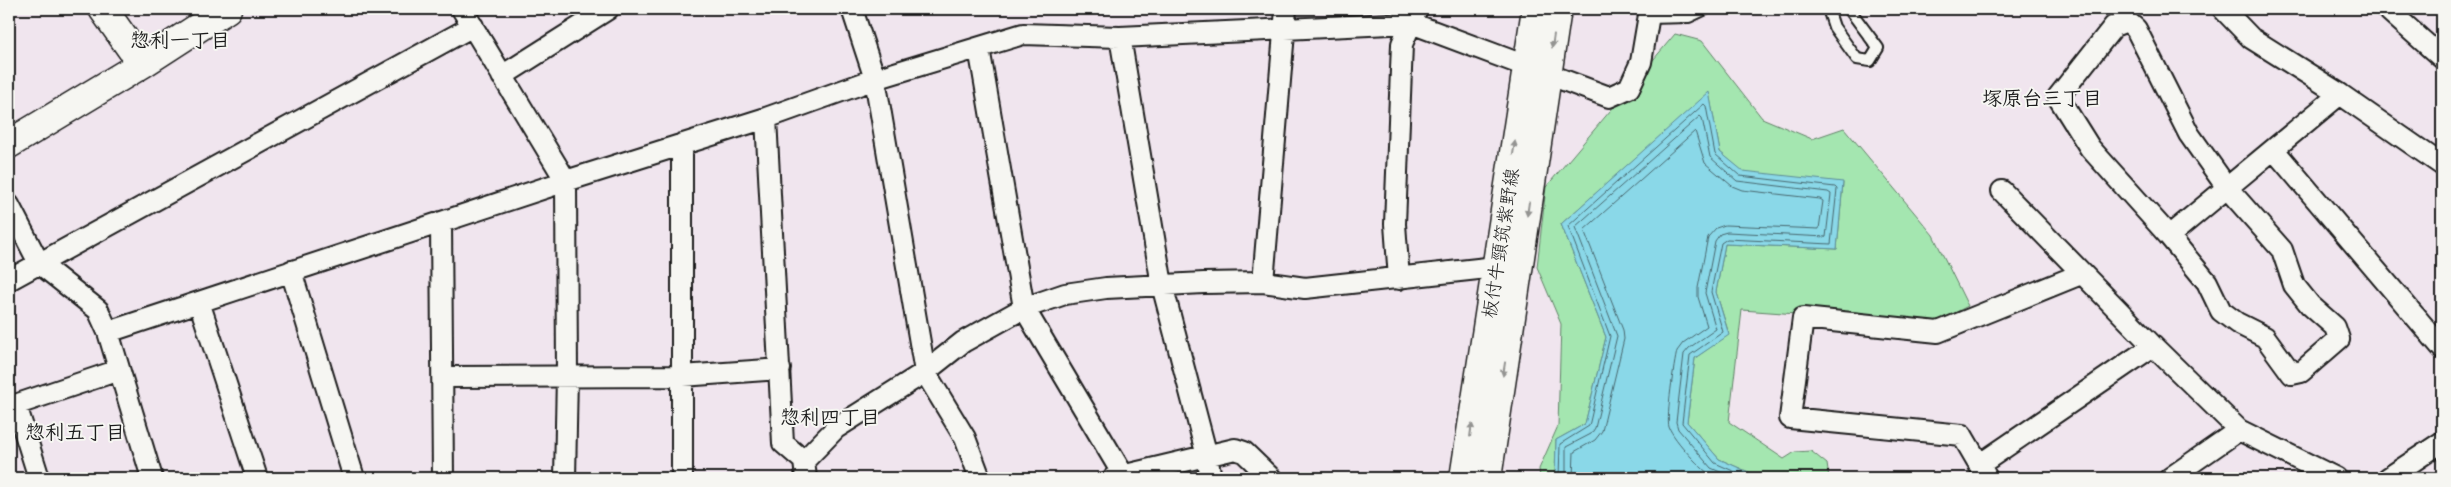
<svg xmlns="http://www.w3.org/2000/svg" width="2451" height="487" font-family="'Patrick Hand','Klee One',sans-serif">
<rect width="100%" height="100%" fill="#f0e5ee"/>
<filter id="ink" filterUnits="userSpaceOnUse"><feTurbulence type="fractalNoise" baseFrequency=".02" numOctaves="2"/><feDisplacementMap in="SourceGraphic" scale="10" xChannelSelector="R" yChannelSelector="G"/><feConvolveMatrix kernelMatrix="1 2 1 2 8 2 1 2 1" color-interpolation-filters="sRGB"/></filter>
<g filter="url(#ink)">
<!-- green -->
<path fill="#a4e6b0" stroke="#608166" d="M1675 34 1702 41 1762 118 1812 139 1844 128 1933 235 1968 306 1933 324 1742 310 1729 422 1784 459 1795 452 1811 451 1827 464 1829 478H1762L1719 459 1687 422 1695 358 1729 334 1716 292 1725 244 1837 249 1843 183 1743 172 1720 152 1709 93 1561 224 1606 337 1585 424 1556 440 1555 478H1540L1539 469 1558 426 1561 324 1537 267 1546 187Z"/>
<!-- water -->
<path fill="#8ad8e8" stroke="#5e8d96" d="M1709 92 1720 152 1743 171 1843 182 1837 249 1725 244 1716 292 1729 335 1695 358 1687 422 1719 459 1762 478H1555L1556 440 1585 424 1606 337 1561 224Z"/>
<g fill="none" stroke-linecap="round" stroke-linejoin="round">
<!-- shore -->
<path stroke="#48676e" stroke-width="1" d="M1559 478 1560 444 1589 426 1610 336 1568 226 1704 104 1706 106 1715 154 1740 176 1835 187 1837 189 1831 244 1727 239 1721 243 1711 292 1723 332 1690 355 1682 423 1715 463 1749 478
M1566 478V447L1591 434 1595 428 1617 336 1575 227 1700 116 1702 118 1710 157 1737 181 1828 192 1831 194 1826 237 1727 232 1720 234 1715 241 1705 293 1716 329 1689 348 1684 354 1676 422 1678 429 1711 468 1734 478
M1573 478 1574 452 1595 440 1602 431 1624 339 1623 330 1584 230 1695 131 1705 163 1732 186 1742 190 1820 199 1823 201 1819 229 1725 225 1716 228 1708 237 1698 288V297L1707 326 1683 343 1677 351C1674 363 1666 417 1669 427 1673 439 1704 473 1715 478"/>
<!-- lane casing -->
<g stroke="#1c1c1c" stroke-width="14">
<path id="lane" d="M1828 9 1834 27 1857 59 1870 61 1878 48 1849 9
M1648 18 1689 17 1706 9"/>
</g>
<!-- street casing -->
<g stroke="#1c1c1c" stroke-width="24">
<path id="street" d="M462 9 566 181 567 375 565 478
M852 9 875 79 925 372 965 438 980 478
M2223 9 2251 38 2340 94 2442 165
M2387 9 2442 58
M2127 21 2136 29 2189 134 2228 189 2282 250 2294 285 2310 305 2335 327 2339 339 2301 372 2292 374 2265 337 2237 323 2221 311 2207 282 2169 236 2090 148 2058 97 2114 26Z
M1120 37 1411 23 1609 97 1629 88 1641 62 1650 9
M979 48 1024 308 1125 478
M502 76 608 9
M766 118 783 443 804 461
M2274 150 2442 348
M2002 191 2153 346 2239 430 2336 478
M9 205 39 263 98 310 108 332 152 478
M441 222 443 478
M2169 236 2340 94
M291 271 354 478
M1399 279 1395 224 1402 44 1417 9
M9 280 473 26
M1263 282 1286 9
M199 302 257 478
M108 332 566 181 766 118 875 79 1023 34 1120 37 1162 285 1207 456 1211 478
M443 377 682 376 780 369
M16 405 39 478
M9 407 119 370
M1979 465 2153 346
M682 478V144
M806 478 804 461 836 428 925 372 963 342 1024 308 1065 294 1106 288 1204 283 1263 282 1305 288 1496 267
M1113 478 1235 449 1244 452 1271 478
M1987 478 1962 435 1790 418 1803 318 1938 332 2081 274
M2170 478 2239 430
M2388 478 2442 442"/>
</g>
<!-- secondary casing -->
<g stroke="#1c1c1c" stroke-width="31">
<path id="secondary" d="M103 9 142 64
M9 144 142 64 227 9
M1464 478 1536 9
M1487 478 1557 9"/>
</g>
<!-- lane -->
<use href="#lane" stroke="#f6f6f2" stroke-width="10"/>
<!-- street -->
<use href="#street" stroke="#f6f6f2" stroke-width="20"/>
<!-- secondary -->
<use href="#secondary" stroke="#f6f6f2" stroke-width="28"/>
</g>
<!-- one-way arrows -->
<defs><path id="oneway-solid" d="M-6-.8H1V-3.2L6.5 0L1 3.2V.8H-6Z" transform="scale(1.25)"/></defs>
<g fill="#949492">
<use href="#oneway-solid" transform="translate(1553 41) rotate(98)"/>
<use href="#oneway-solid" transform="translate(1514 148) rotate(-81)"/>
<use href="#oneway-solid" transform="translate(1528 209) rotate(98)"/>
<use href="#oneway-solid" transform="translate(1504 369) rotate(99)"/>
<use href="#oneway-solid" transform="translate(1471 430) rotate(-82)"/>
</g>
</g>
<g text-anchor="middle" stroke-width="4" stroke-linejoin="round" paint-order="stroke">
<!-- street labels -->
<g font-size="19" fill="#1c1c1c" stroke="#f6f6f2">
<text transform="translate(1500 243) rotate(-81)" y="7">板付牛頸筑紫野線</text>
</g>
<!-- neighbourhood labels -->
<g font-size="20" font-weight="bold" fill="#1c1c1c" stroke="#f6f6f2">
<text x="180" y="47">惣利一丁目</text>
<text x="2042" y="105">塚原台三丁目</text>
<text x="830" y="424">惣利四丁目</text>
<text x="75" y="439">惣利五丁目</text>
</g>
</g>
<!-- margin -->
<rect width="2451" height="487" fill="none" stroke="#f6f6f2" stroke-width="30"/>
<rect x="15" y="15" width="2421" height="457" fill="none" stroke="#1c1c1c" stroke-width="2" filter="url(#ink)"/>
</svg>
